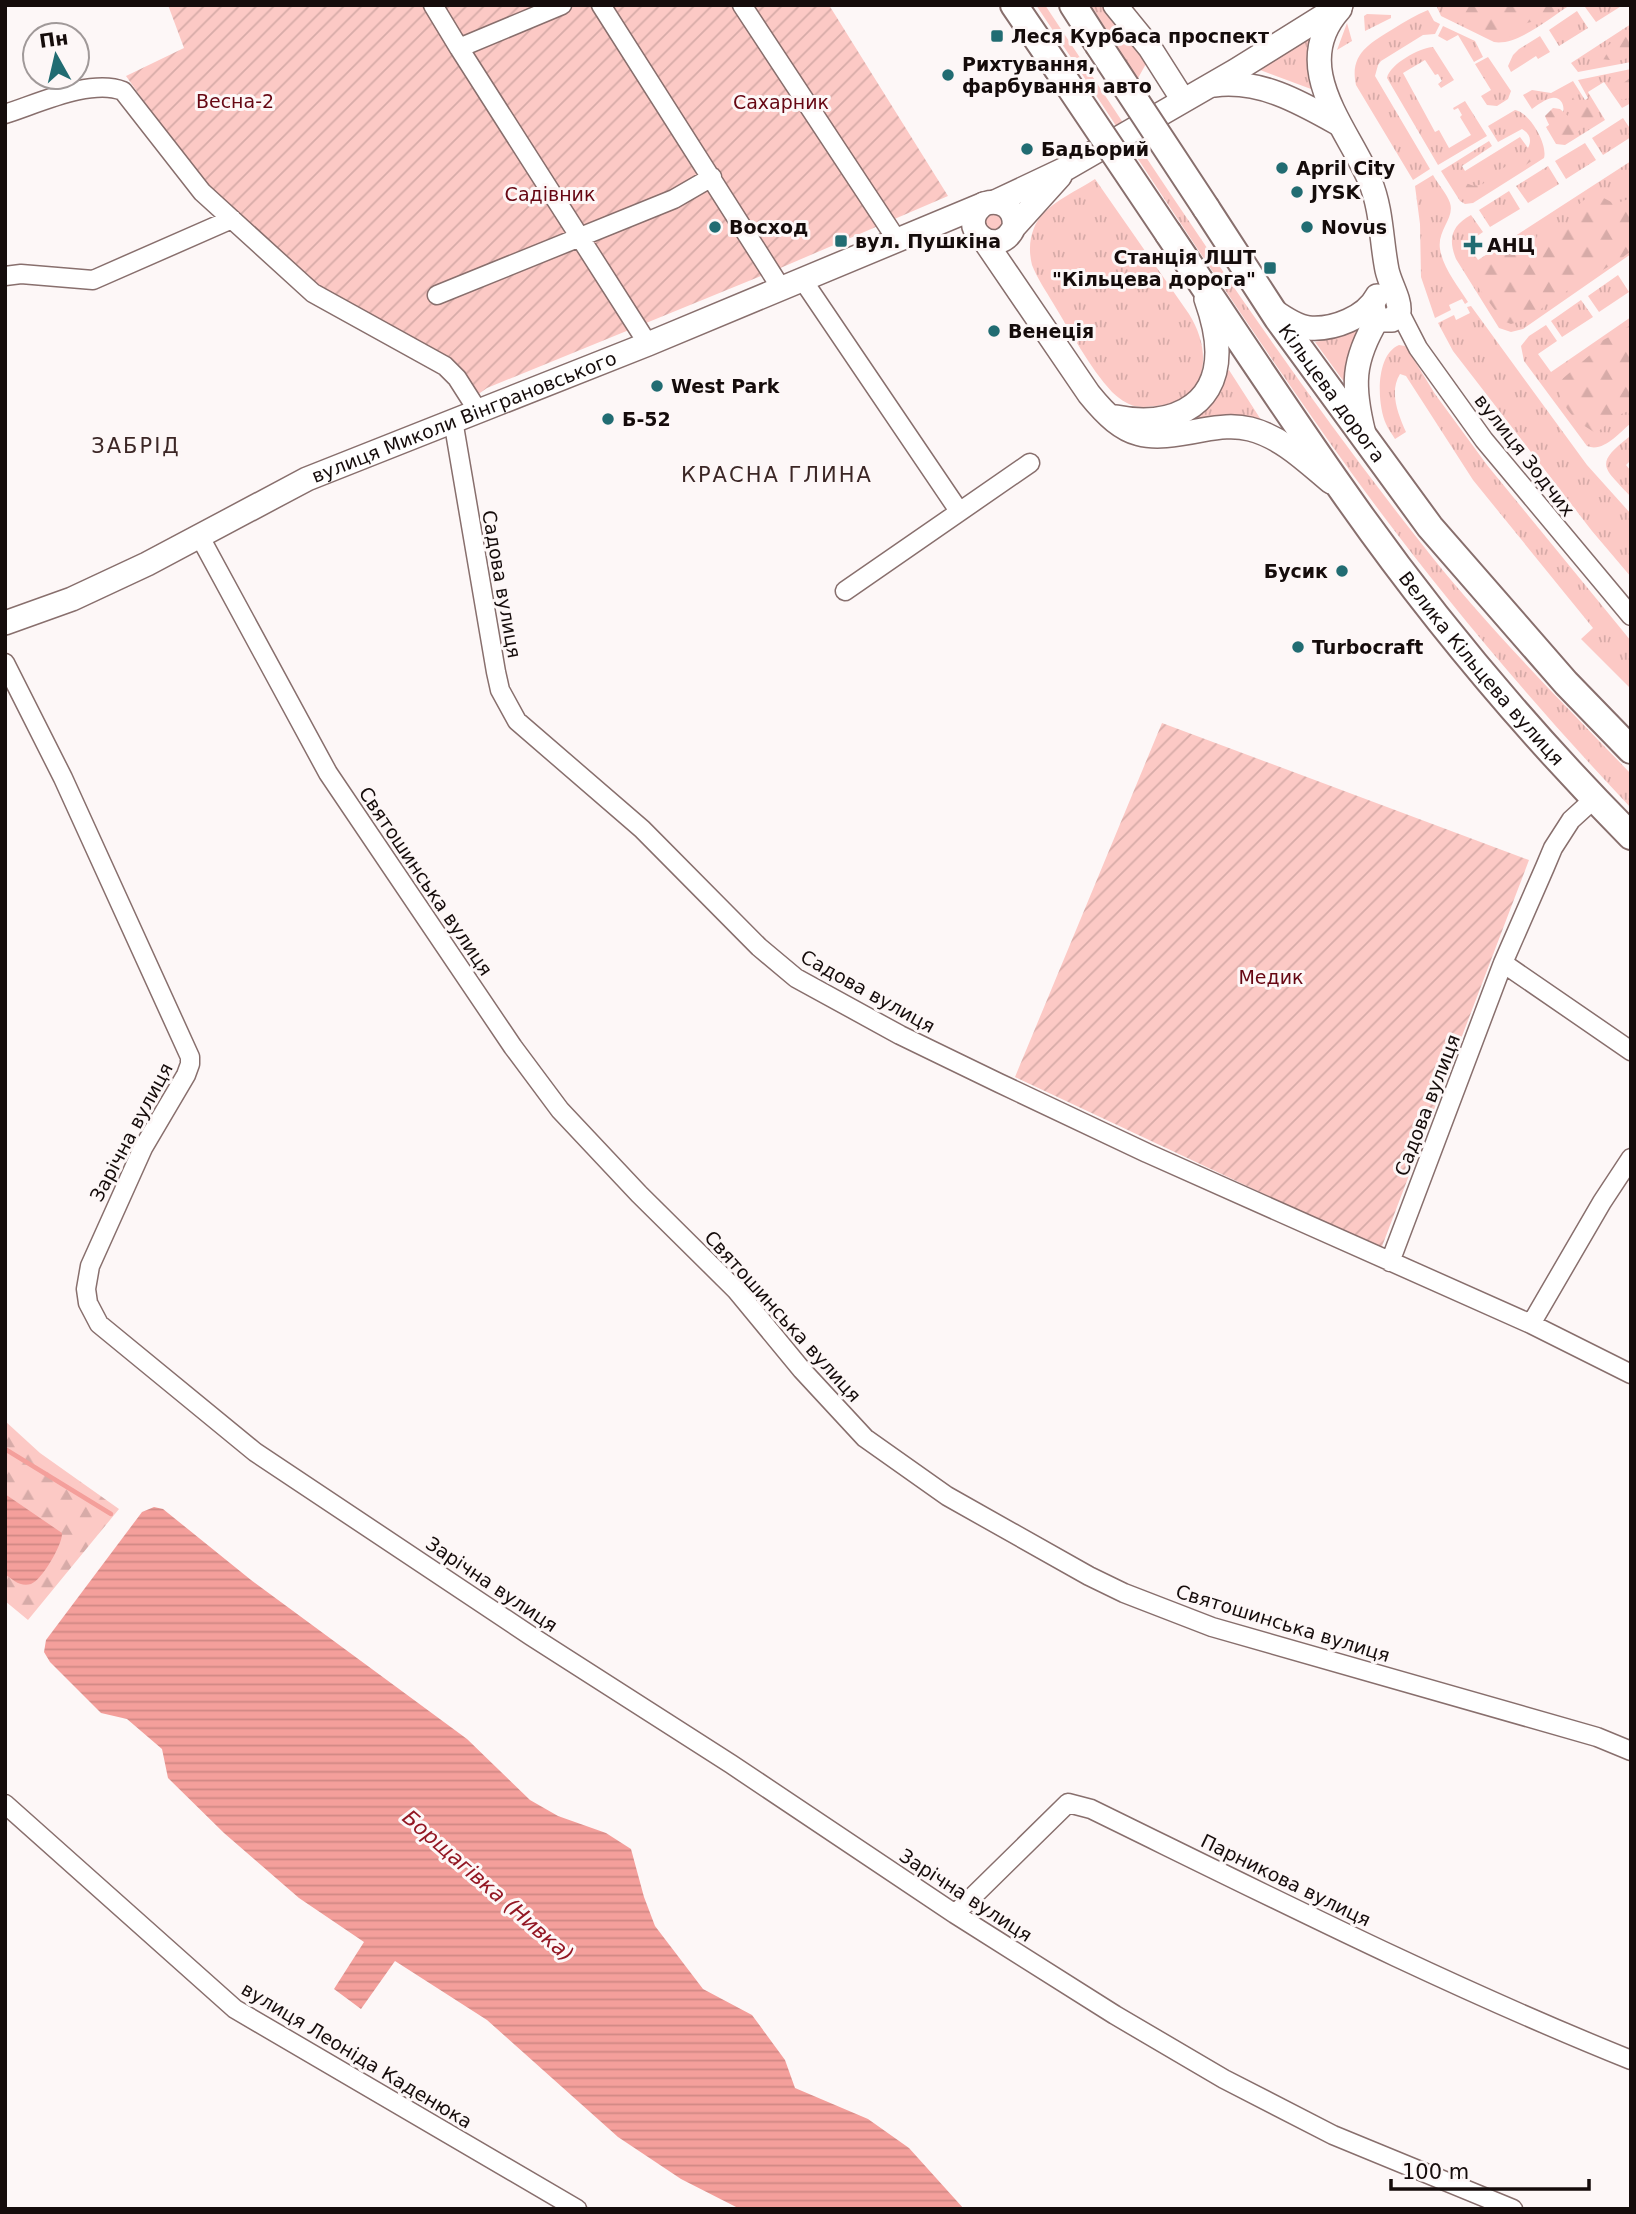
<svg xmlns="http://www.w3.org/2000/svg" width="1636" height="2214" font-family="'DejaVu Sans',sans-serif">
<defs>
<pattern id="grass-tufts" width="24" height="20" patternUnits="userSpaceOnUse" patternTransform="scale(1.75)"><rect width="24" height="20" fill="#fcc9c5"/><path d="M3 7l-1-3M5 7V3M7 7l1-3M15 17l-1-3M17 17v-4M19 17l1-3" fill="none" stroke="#d7aba8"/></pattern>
<pattern id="forest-firs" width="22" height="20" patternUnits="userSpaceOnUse" patternTransform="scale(1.75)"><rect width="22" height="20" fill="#fcc9c5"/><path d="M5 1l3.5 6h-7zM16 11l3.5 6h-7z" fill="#d7aba8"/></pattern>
<pattern id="garden-furrows" width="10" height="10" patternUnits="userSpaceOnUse" patternTransform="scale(1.75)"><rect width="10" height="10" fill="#fcc9c5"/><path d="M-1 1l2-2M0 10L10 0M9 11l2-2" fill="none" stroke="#d7aba8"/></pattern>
<pattern id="water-rules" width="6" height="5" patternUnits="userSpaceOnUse" patternTransform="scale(1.75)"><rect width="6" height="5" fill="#f49f9b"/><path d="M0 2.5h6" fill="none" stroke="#d08884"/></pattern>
</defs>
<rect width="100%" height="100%" fill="#fdf7f7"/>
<!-- grass -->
<path fill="url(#grass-tufts)" d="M1036 5H1045C1166 187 1285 371 1421 543 1485 625 1559 699 1631 774V808C1532 703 1438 592 1353 475 1243 322 1141 162 1036 5Z
M1091 5H1106L1147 62 1137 80Z
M1436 5H1570C1550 18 1517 46 1494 42L1441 16Z
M1587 5H1623L1596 22 1585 7Z
M1428 10 1434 21 1440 24 1435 34 1423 35 1381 61 1378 65 1375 76 1430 169 1413 180 1356 85C1349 54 1370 43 1393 29 1404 22 1416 15 1428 10Z
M1577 11 1588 28 1559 46 1549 30Z
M1367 14 1391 15V18L1365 31 1364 16Z
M1347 23 1352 41 1337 50Z
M1631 24V62L1578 72 1571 63Z
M1443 26 1475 41 1483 57 1474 62 1458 35 1447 41 1438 36Z
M1318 27 1310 72 1311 89 1252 67Z
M1540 36 1550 52 1538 59 1536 56 1511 72 1508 66 1513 55 1519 49Z
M1433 47 1454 80 1441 88 1438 84 1442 81 1438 74 1435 75 1425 60 1403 73 1435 132 1439 130 1449 148 1471 135 1460 117 1462 115 1458 108 1454 110 1453 108 1465 101 1487 136 1438 165 1387 78C1390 64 1419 48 1433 47Z
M1488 57 1511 91 1508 99 1497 106 1487 105 1481 96 1491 90 1475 64Z
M1631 69V103L1622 108 1604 82 1588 92 1605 120 1565 145 1556 144 1546 127C1550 124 1556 121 1560 117 1567 111 1563 96 1552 98 1546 99 1537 105 1532 109L1523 95 1532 90 1551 93 1573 81 1585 100 1588 98 1578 80Z
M1515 110C1529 112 1548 144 1544 158L1473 203 1465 204 1460 201 1441 171 1489 141 1492 146 1462 166 1465 171 1520 137 1528 148C1532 140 1530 134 1522 129L1498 142 1488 126Z
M1623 118 1631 130V137L1603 155 1592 138Z
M1585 143 1596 160 1566 179 1555 161Z
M1631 161V254L1523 329 1511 332 1499 328 1456 259C1448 239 1451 226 1471 215L1483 232 1467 243 1478 260Z
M1548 166 1559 184 1528 203 1516 186Z
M1433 175C1438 184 1447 194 1450 203 1455 218 1437 230 1440 249 1443 268 1458 286 1468 302L1465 304 1462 299 1449 305 1451 310 1435 318 1421 277 1420 224 1415 186Z
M1095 179 1189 314C1213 352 1209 401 1156 406 1147 407 1137 408 1129 404 1124 402 1116 396 1112 392 1089 367 1071 332 1053 303 1046 291 1037 278 1032 265 1029 253 1029 240 1034 228 1043 205 1075 192 1095 179Z
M1509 191 1520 209 1490 227 1479 210Z
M999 211 1006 224 993 233 984 226 985 215Z
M1618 275 1629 292 1599 312 1588 296Z
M1581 300 1593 317 1562 337 1551 321Z
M1471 306 1587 465 1631 514V577L1592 531 1453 351 1438 323 1454 315 1456 320 1470 313 1467 307Z
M1631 317V423C1619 433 1603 453 1587 446L1524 361 1521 346 1529 336 1546 325 1557 341 1538 354 1551 372Z
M1364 324 1347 386 1315 342 1335 338Z
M1399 345 1405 346 1408 350 1435 394 1487 465 1631 641V689L1581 639 1593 628 1473 480 1406 376 1400 374C1389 392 1398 414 1406 432L1395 439C1392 434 1388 429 1386 424 1377 404 1375 355 1399 345Z
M1229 370 1265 426 1184 422 1224 372Z
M1629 437 1631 439V460L1626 465 1631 471V497C1604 467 1593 465 1629 437Z"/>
<!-- forest -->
<path fill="url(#forest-firs)" d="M1464 5H1565L1543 19 1527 23 1512 37C1494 38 1466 31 1457 15Z
M1631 28V57L1618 61 1601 59 1606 47Z
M1631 77V97L1622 100 1619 97 1621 85Z
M1575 95 1584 105 1595 111V117C1571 137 1561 154 1545 116L1553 108 1560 109 1568 116 1571 113 1572 99Z
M1537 144 1543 150 1539 156 1474 199 1466 198 1458 189 1460 181 1474 186 1483 184 1491 174 1525 157Z
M1600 196 1615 204 1631 198V251L1618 261 1550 301 1531 318 1511 324 1503 321 1475 283 1467 264 1470 261 1482 263 1516 245 1528 247 1536 244 1538 231 1544 226 1565 229 1570 222 1568 214 1584 200Z
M1631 325V410L1619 415 1596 433C1578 423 1555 404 1560 381L1590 355 1596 344Z
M5 1421 40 1453 119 1509 28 1620 5 1601Z"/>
<!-- garden -->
<path fill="url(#garden-furrows)" d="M168 5H829L948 196 778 269 487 388 477 395 333 299 271 249 188 164 126 76 184 48Z
M1162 723 1529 860 1381 1249 1015 1077Z"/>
<!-- water -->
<path fill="url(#water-rules)" d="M5 1494 62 1533C63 1544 42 1580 31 1584 20 1587 13 1580 5 1574Z
M154 1507 163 1509 251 1580 467 1739 530 1800 558 1816 606 1833 631 1849 644 1897 655 1926 703 1989 752 2015 785 2060 795 2088 868 2119 909 2148 964 2209H740L681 2179 618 2137 487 2020 395 1961 361 2009 334 1989 364 1942 299 1898 224 1833 168 1778 162 1749 127 1719 101 1713 50 1662 44 1652 46 1640 142 1512Z"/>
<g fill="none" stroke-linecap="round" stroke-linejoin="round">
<!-- stream -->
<path stroke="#f49f9b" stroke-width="4.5" d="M5 1449 111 1514"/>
<!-- minor casing -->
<g stroke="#886f6d" stroke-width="21">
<path id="minor" d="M433 5 459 48
M562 5 459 48 648 344
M601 5 781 288
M742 5 897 240
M5 114C37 104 91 78 123 91L202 192 313 293 445 366 457 378 478 411
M5 276 21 274 93 280 232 219
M802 279 959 511
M437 295 674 199 712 177
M1399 311 1418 348 1484 440 1631 616
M453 420 496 672 500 690 517 721 642 829 759 947 796 978 900 1035 999 1083 1147 1153 1531 1324 1631 1374
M200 537 328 773 513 1047 560 1110 639 1194 736 1290 802 1370 865 1438 947 1496 1089 1576 1124 1593 1212 1627 1597 1737 1631 1751
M845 591 1030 463
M5 663 63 778 190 1057V1064L186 1075 143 1148 90 1266 86 1289 88 1303 99 1324 255 1452 531 1636 731 1764 955 1914 1115 2015 1224 2079 1333 2135 1513 2209
M1503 963 1631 1051
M1390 1262 1503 963 1545 867 1553 848 1571 820 1594 799
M1531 1324 1602 1202 1631 1158
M5 1804 235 2009 577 2209
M955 1914 1068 1803 1091 1809C1269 1896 1447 1986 1631 2060"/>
</g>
<!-- major casing -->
<g stroke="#886f6d" stroke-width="26">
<g id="major">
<path d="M1115 5 1150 48 1183 100"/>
<path d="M1340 9C1288 66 1347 127 1370 181 1382 210 1381 240 1387 270 1390 284 1400 299 1399 311L1392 320H1381L1375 316 1373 305"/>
<path d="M1214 85C1260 79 1300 102 1339 124"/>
<path d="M995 202 1067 168 1235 71 1341 5"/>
<path d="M1014 227C1016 209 1002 198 984 204 953 227 998 262 1014 227L1060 176"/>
<path d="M984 240 1089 394C1127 441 1146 441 1202 430 1219 427 1234 425 1250 429 1282 437 1307 462 1331 482"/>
<path d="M1274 311C1284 318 1297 327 1309 328 1334 330 1366 317 1377 296"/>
<path d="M1116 417C1165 427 1217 411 1217 352 1217 333 1212 316 1206 299"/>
<path d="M1364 434C1352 386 1352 361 1378 318"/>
<path id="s1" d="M5 623 72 599 147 564 307 479 648 344 984 204"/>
</g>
</g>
<!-- highway casing -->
<g stroke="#886f6d" stroke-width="30">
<g id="highway">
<path d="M1014 5 1057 68"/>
<path d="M1073 5 1098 44"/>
<path id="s2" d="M1206 208 1278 319 1430 527 1566 683 1631 750"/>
<path id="s3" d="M1168 233C1226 319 1283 406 1343 491 1429 614 1526 730 1631 836"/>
</g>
</g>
<!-- minor -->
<use href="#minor" stroke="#fff" stroke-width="18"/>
<!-- major -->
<use href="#major" stroke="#fff" stroke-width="23"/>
<!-- highway -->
<use href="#highway" stroke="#fff" stroke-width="26"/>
<!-- highway-bridge casing -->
<g stroke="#886f6d" stroke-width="30" stroke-linecap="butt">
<path id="highway-bridge" d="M1098 44 1206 208
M1057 68 1168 233"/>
</g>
<!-- highway-bridge -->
<use href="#highway-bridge" stroke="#fff" stroke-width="26"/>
</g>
<!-- markers -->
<g fill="#216c72" stroke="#fdf7f7" stroke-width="2.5">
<rect x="990" y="29" width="14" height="14" rx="3.5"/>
<circle cx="948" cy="75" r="7"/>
<circle cx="1027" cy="149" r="7"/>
<circle cx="1282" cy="168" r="7"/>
<circle cx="1297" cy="192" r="7"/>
<circle cx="715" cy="227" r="7"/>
<circle cx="1307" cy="227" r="7"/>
<rect x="834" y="234" width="14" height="14" rx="3.5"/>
<path d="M1469.5 234.5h7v7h7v7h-7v7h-7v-7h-7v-7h7z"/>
<rect x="1263" y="261" width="14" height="14" rx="3.5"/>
<circle cx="994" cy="331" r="7"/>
<circle cx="657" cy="386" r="7"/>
<circle cx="608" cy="419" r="7"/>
<circle cx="1342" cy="571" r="7"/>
<circle cx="1298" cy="647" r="7"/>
</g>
<g text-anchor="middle" stroke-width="6" stroke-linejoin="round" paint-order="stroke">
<!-- poi labels -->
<g font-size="19" font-weight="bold" fill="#150c0b" stroke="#fdf7f7" text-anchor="start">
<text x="1011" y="43">Леся Курбаса проспект</text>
<text x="962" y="71">Рихтування,<tspan x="962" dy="22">фарбування авто</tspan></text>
<text x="1041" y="156">Бадьорий</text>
<text x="1296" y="175">April City</text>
<text x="1311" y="199">JYSK</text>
<text x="729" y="234">Восход</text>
<text x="1321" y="234">Novus</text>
<text x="855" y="248">вул. Пушкіна</text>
<text x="1487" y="252">АНЦ</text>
<text x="1256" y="264" text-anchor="end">Станція ЛШТ<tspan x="1256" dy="22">"Кільцева дорога"</tspan></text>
<text x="1008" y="338">Венеція</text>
<text x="671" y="393">West Park</text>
<text x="622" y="426">Б-52</text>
<text x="1328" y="578" text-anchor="end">Бусик</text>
<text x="1312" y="654">Turbocraft</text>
</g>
<!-- park labels -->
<g font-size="19" fill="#660612" stroke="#fdf7f7">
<text x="235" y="108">Весна-2</text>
<text x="781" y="109">Сахарник</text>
<text x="550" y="201">Садівник</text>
<text x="1271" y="984">Медик</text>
</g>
<!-- street labels -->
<g font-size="19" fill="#150c0b" stroke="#fdf7f7">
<text dy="7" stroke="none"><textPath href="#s2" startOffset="224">Кільцева дорога</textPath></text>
<text dy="7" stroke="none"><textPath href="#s1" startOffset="504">вулиця Миколи Вінграновського</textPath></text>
<text transform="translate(1525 455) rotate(52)" y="7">вулиця Зодчих</text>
<text transform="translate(502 584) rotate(80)" y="7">Садова вулиця</text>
<text dy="7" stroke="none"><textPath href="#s3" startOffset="537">Велика Кільцева вулиця</textPath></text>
<text transform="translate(426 881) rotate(56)" y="7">Святошинська вулиця</text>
<text transform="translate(868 991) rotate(29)" y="7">Садова вулиця</text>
<text transform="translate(1427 1105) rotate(-69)" y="7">Садова вулиця</text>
<text transform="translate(131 1132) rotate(-62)" y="7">Зарічна вулиця</text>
<text transform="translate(783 1316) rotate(48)" y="7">Святошинська вулиця</text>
<text transform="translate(492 1584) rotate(34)" y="7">Зарічна вулиця</text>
<text transform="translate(1283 1623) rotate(17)" y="7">Святошинська вулиця</text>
<text transform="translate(1286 1880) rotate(26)" y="7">Парникова вулиця</text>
<text transform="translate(966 1895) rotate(33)" y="7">Зарічна вулиця</text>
<text transform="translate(357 2055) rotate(31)" y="7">вулиця Леоніда Каденюка</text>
</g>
<!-- neighbourhood labels -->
<g font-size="21" letter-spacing="2" fill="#3b2625" stroke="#fdf7f7">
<text x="136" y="453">ЗАБРІД</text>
<text x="777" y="482">КРАСНА ГЛИНА</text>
</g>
<!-- water labels -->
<g font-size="21" font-style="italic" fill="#931723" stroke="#fdf7f7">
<text transform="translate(488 1886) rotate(41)" y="7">Борщагівка (Нивка)</text>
</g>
</g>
<!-- border -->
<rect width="1636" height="2214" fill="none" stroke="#150c0b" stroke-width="14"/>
<!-- north arrow -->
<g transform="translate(56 56) rotate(352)"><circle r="33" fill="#fdf7f7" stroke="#a09999" stroke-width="2"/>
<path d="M0-5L12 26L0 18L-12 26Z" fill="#216c72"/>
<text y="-10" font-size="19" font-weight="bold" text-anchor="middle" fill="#150c0b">Пн</text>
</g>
<!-- scale -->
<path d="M1391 2179v10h198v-10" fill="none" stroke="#150c0b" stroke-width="3.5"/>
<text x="1402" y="2179" font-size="21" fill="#150c0b" stroke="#fdf7f7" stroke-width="5" paint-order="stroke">100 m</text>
</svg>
